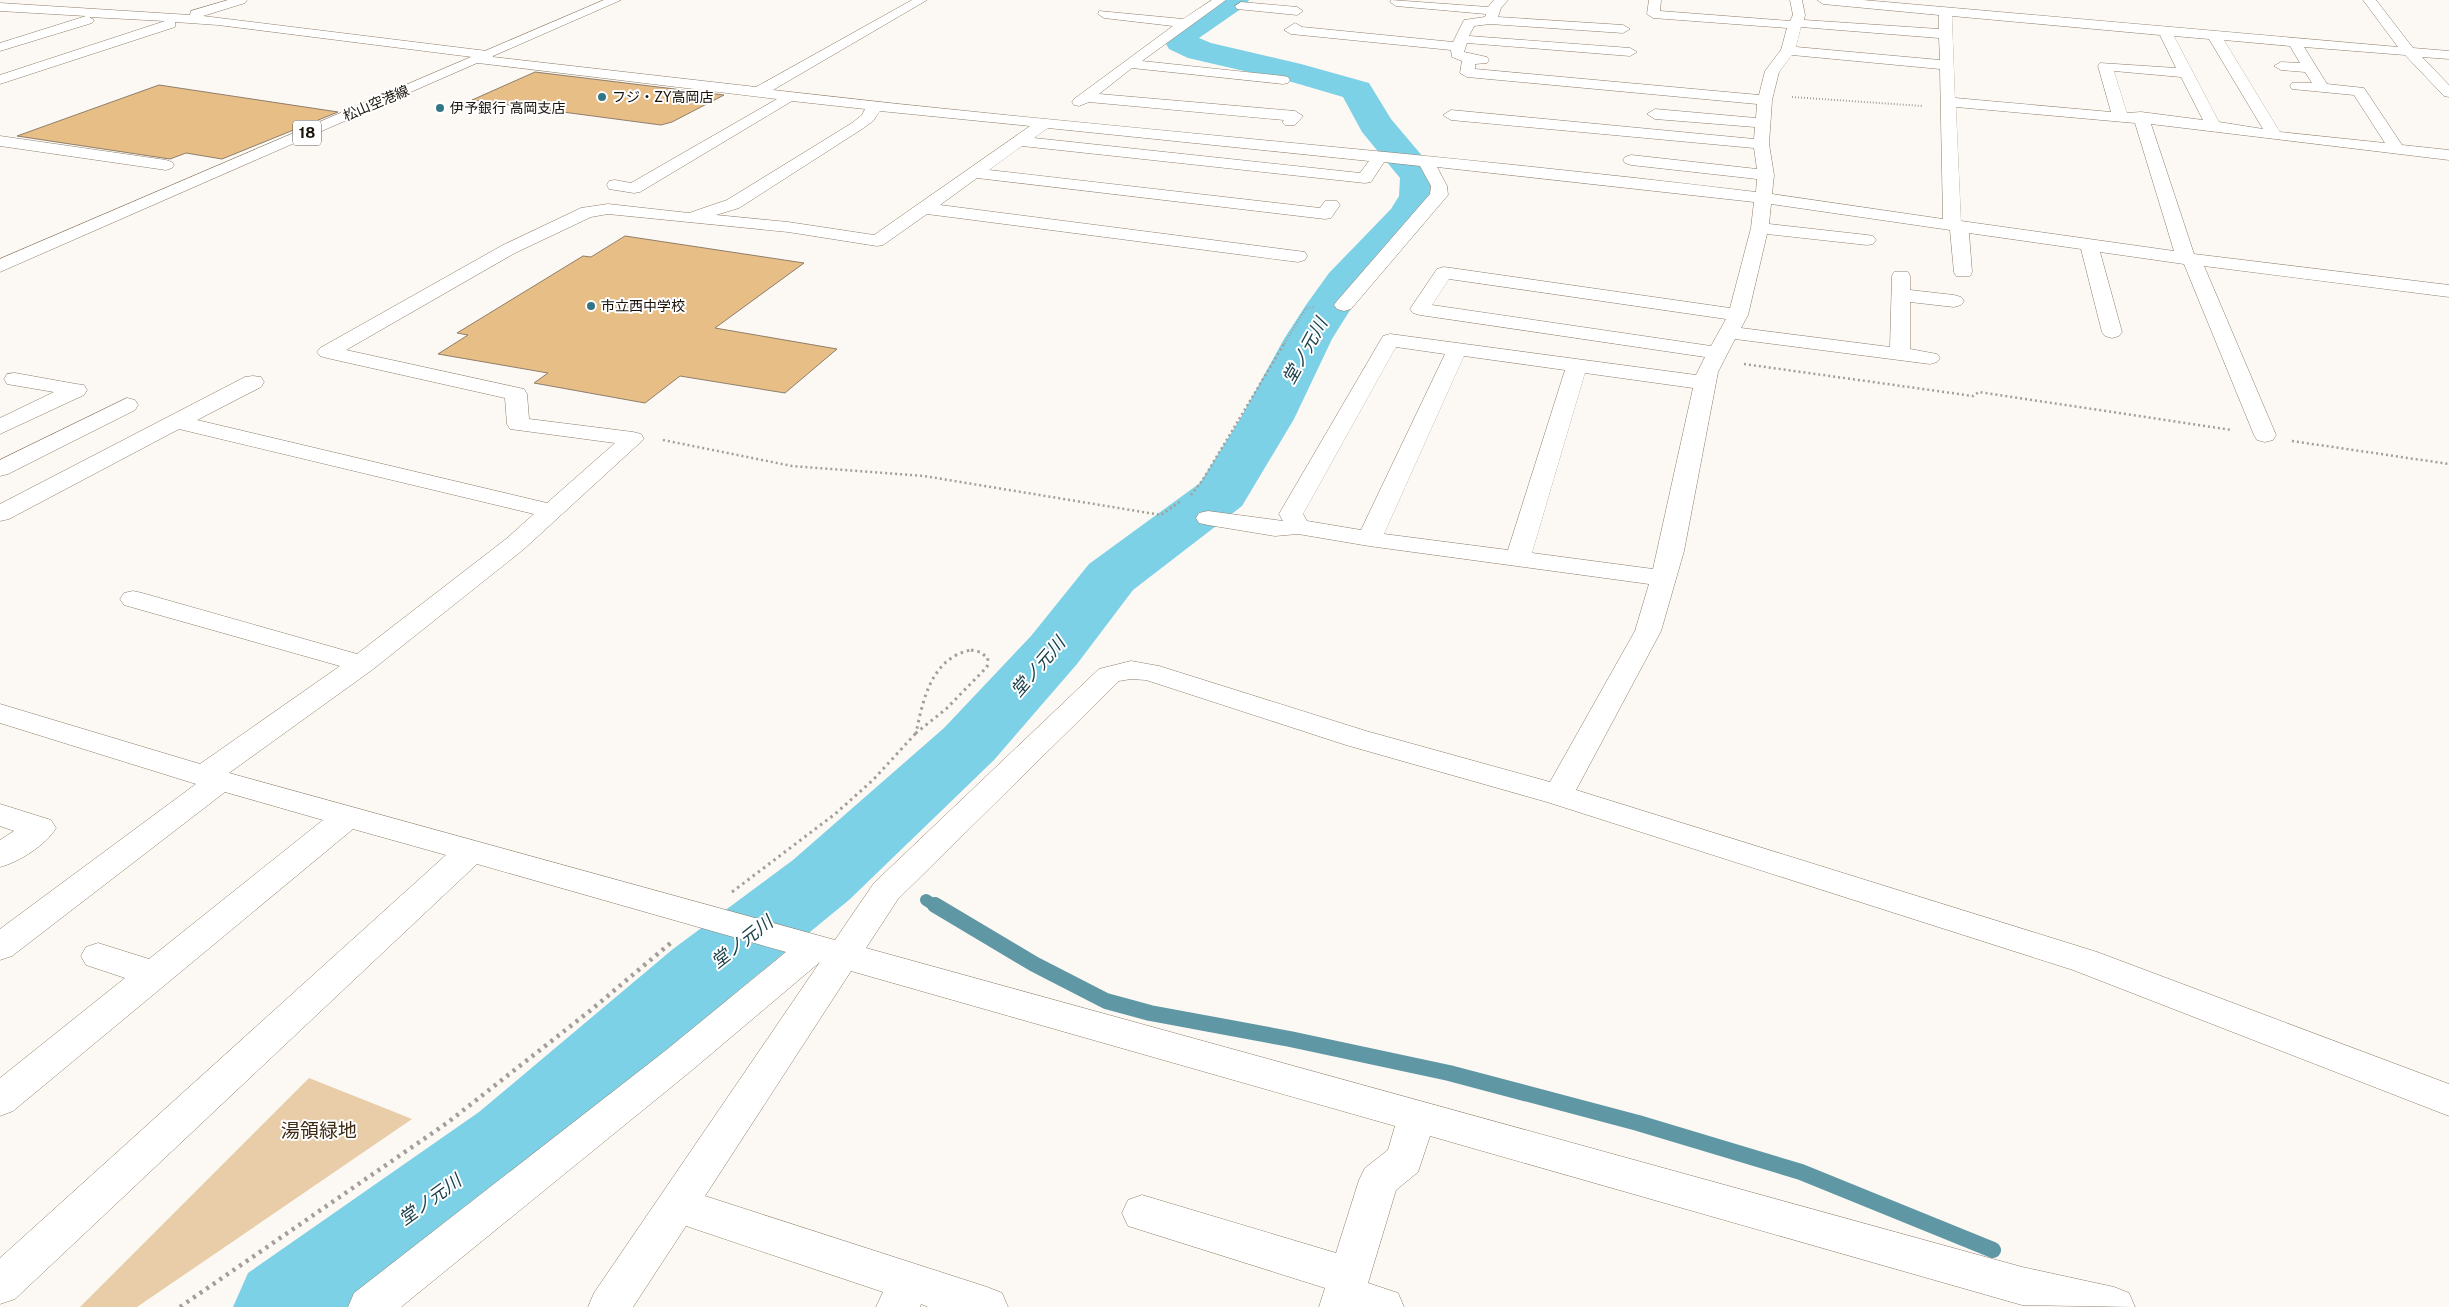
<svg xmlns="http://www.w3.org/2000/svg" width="2449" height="1307" font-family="'Public Sans','Noto Sans JP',sans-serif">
<rect width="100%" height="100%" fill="#fcf8f4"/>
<!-- green -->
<path fill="#e9cca8" d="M309 1078 412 1119 137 1307H80Z"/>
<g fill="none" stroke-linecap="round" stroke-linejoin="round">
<!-- stream-far1 -->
<path stroke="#5f98a4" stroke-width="12" d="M926 900 937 907"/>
<!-- stream -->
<path stroke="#5f98a4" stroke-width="16" d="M935 905 1034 964 1106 1001 1150 1013 1290 1039 1449 1073 1638 1123 1801 1172 1993 1250"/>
<!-- river -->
<path fill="#7dd1e6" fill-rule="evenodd" d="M1214 0H1249L1245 6 1199 38 1211 43 1301 64 1369 83 1391 119 1440 177 1441 196 1422 226 1362 292 1347 315 1332 339 1294 419 1242 506 1133 590 1077 664 994 760 849 900 733 995 545 1168 364 1307H233L248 1273 479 1112 673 949 793 860 944 728 1031 636 1089 564 1200 483 1240 419 1284 339 1306 305 1329 273 1391 209 1399 196 1400 178 1362 132 1343 97 1292 82 1188 58 1169 49 1165 42 1176 25Z"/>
</g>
<!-- building -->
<path fill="#e8be87" stroke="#8f7e69" d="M535 72 724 95 672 122 661 125 472 100Z
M159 85 338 112 222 159 186 153 170 159 17 136Z
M625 236 804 263 715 328 837 349 785 393 680 376 645 403 534 383 548 373 438 354 468 335 457 333 583 256 591 257Z"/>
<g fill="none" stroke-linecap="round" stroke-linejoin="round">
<!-- street casing -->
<g stroke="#8f7e69" stroke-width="1">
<path id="street" d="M228 0H247L245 3 203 16 487 51 492 52 493 57 756 87 912 0H927L773 90C1100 128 1428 152 1756 192L1757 179 1631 165 1625 163 1623 160 1625 157 1631 155 1757 169 1754 148 1451 120 1443 115 1451 110 1754 139 1755 127 1655 119 1647 114 1655 109 1756 118 1757 104 1467 77 1460 73 1462 61 1452 57 1451 50 1291 34 1284 30 1295 23 1302 27 1453 42 1464 20 1485 17 1486 14 1396 6 1390 2 1391 0 1488 7 1494 0H1508L1501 8 1498 17 1623 25 1630 29 1623 33 1490 24 1474 26 1469 36 1630 48 1637 52 1630 56 1467 43 1464 52 1487 57 1489 60 1487 63 1475 64V69L1759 95 1765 71 1781 50 1787 28 1653 18 1647 14 1649 0H1661L1660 11 1790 21 1793 15 1790 0H1802L1805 15 1804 20 1939 29V15L1823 4 1817 0H1863L2398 47 2363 0H2376L2413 48 2449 51V59L2422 57 2449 85V97L2444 96 2405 55 2304 47 2327 84 2364 88 2402 145 2449 150V160L2151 124 2194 254 2449 285V297L2204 266 2276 435 2273 440 2265 442 2257 440 2254 435 2184 264 2100 252 2122 332 2119 336 2112 338 2105 336 2102 332 2081 249 1969 233 1972 272 1970 276H1956L1954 272 1950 230 1771 204 1769 224 1867 235 1873 236 1876 240 1873 244 1867 245 1767 234 1748 315 1741 328 1890 347 1892 276 1894 272H1908L1910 276V290L1954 295 1961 297 1964 301 1961 305 1954 307 1910 302V349L1937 354 1940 358 1937 362 1930 364 1735 339 1718 372 1684 551 1661 631 1576 790 2097 952 2449 1084V1116L2073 970 1547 802 1346 745 1146 680 1131 679 1119 681 898 899 866 948 2022 1267 2114 1287 2129 1293 2135 1307 2022 1305 1430 1136 1418 1172 1396 1190 1368 1283 1398 1293 1404 1307H1319L1325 1288 1128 1226 1122 1213 1128 1200 1142 1195 1336 1253 1359 1180 1365 1168 1388 1150 1395 1126 851 971 705 1196 987 1287 1002 1293 1008 1307H928L921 1304 920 1307H876L883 1292 686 1226 633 1307H588L594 1293 820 962 691 1071 401 1307H348L354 1293 665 1051 786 952 477 864 15 1299 0 1304V1258L446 855 353 829 13 1111 0 1116V1078L125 978 86 965 81 956 86 947 98 943 149 959 323 820 225 792 12 956 0 960V929L196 784 0 723V704L200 764 340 666 124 605 120 599 124 593 133 591 142 593 357 654 506 539 534 514 179 429 9 519 0 521V504L245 377 253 376 261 377 264 382 261 387 197 420 547 503 615 443 510 429 507 424 505 398 327 358 320 356 317 352 320 348 503 245 581 208 608 204 689 213 727 200 852 123 862 115 865 109 792 101 640 192 634 193 609 189 607 185 609 181 615 180 631 183 777 99 478 63 473 62 472 57 218 25 175 22V27L0 84V75L165 21 89 17 94 20 92 23 0 51V43L86 16 0 11V3L190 15 191 11ZM1952 16 2160 35 2176 68 2100 63 2098 66 2111 112 1955 98ZM1801 27 1939 38 1940 60 1796 47ZM2174 36 2209 39 2263 129 2219 122ZM2224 40 2290 46 2300 63 2281 62 2274 66 2281 70 2305 72 2312 83H2292L2290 86 2292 89 2354 95 2385 143 2280 132ZM1792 55 1940 69 1943 219 1772 194 1774 175 1769 144 1772 100 1779 72ZM2114 71 2181 77 2203 120 2141 112 2127 113ZM1956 107 2135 123 2174 251 1961 221ZM880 111 1030 126 874 235 788 222 716 215 739 208 862 129 873 121ZM1048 128 1369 161 1360 173 1034 138ZM1022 146 1365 183 1371 182 1384 162 1420 166 1431 186 1430 194 1337 301 1334 305 1337 309 1344 311 1351 309 1448 195 1447 186 1437 167 1754 202 1751 228 1730 308 1444 267 1437 269 1410 309 1413 313 1420 315 1705 357 1696 375 1390 334 1383 336 1279 514 1283 521 1208 511 1199 513 1196 518 1199 523 1208 525 1275 536 1298 534 1369 546 1649 584 1635 631 1550 782 1366 731 1159 666 1131 661 1099 669 874 883 835 940 229 773 372 670 524 549 644 439 641 434 633 432 529 419 527 394 524 389 346 350 515 253 591 217 608 214 788 232 877 246 883 245 927 214 1298 262 1305 260 1307 256 1305 252 940 205 977 178 1325 219 1331 218 1340 205 1337 201H1325L1320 208 989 170ZM1449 279 1726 319 1711 346 1432 305ZM1396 347 1445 354 1361 530 1307 521 1303 514ZM1464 356 1565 370 1508 550 1384 534ZM1585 373 1693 388 1653 569 1532 553Z
M1212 0H1226L1142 61 1283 76 1288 77 1290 80 1288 83 1283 84 1132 68 1099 94 1295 111 1303 116 1295 125H1285L1282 122 1284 120 1089 102 1079 106 1074 105 1072 102 1074 99 1173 26 1104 18 1098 14 1099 11 1183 19Z
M1241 2 1297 7 1303 11 1297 15 1237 9 1235 6Z
M0 136 166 160 172 162 174 165 172 168 166 170 0 146Z
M15 373 76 384 84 385 87 390 84 395 0 434V418L54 392 7 384 4 379 7 374Z
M127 398 135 400 138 405 135 410 8 474 0 476V460Z
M0 804 51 820 56 828C46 845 19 862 0 867V840L14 831 0 826Z"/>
</g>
<!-- primary casing -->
<g stroke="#8f7e69" stroke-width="1">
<path id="primary" d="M604 0H621L0 272V259Z"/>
</g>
<!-- path-far3 -->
<path stroke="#a49e99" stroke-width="2" stroke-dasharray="1 2" stroke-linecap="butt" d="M1792 97 1923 106
M1283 346 1306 308 1315 307"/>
<!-- path-far2 -->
<path stroke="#a49e99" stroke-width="2.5" stroke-dasharray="2 3" stroke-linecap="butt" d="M1744 364 1973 396 1979 392 2232 430
M663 440 792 466 924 476 1161 515 1181 501
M2292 441 2449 464
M1191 495 1202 481 1284 344"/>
<!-- path-far1 -->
<path stroke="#a49e99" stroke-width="3" stroke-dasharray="2.5 4" stroke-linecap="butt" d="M971 650 980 652 988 658 987 667 946 709 916 733C923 700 931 658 971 650Z
M732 892 835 814 873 780 916 733"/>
<!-- path -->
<path stroke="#a49e99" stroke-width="4.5" stroke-dasharray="3 5" stroke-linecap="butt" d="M180 1307 447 1123 591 1010 673 941"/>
<!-- street -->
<use href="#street" fill="#fff" fill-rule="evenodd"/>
<!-- primary -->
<use href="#primary" fill="#fff" fill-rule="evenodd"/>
</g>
<!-- markers -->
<g fill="#327686" stroke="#fff" stroke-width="2">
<circle cx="602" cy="97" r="5"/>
<circle cx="440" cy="108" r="5"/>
<circle cx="591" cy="306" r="5"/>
</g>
<g text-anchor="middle" stroke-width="4" stroke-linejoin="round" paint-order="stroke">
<!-- far-poi labels -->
<g font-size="14" fill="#19120a" stroke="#fff" text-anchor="start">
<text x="612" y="102">フジ・ZY高岡店</text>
<text x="450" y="113">伊予銀行 高岡支店</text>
<text x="601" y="311">市立西中学校</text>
</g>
<!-- far-street labels -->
<g font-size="14" fill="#19120a" stroke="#fff">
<text transform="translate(376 103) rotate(-23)" y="5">松山空港線</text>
</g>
<!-- shield labels -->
<rect fill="#fff" stroke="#5e5954" stroke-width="1" x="293" y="120.5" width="28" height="25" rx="4"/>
<g font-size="15" font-weight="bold" fill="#19120a">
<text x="307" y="138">18</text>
</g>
<!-- water labels -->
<g font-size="18" font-style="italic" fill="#1b424b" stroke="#fff">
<text transform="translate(1305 351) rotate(-61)" y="6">堂ノ元川</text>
<text transform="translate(1038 667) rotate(-49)" y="6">堂ノ元川</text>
<text transform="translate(742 942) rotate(-38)" y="6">堂ノ元川</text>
<text transform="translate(430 1200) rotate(-36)" y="6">堂ノ元川</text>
</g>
<!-- near-park labels -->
<g font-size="19" fill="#3d2b13" stroke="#fff">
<text x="319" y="1137">湯領緑地</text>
</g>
</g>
</svg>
